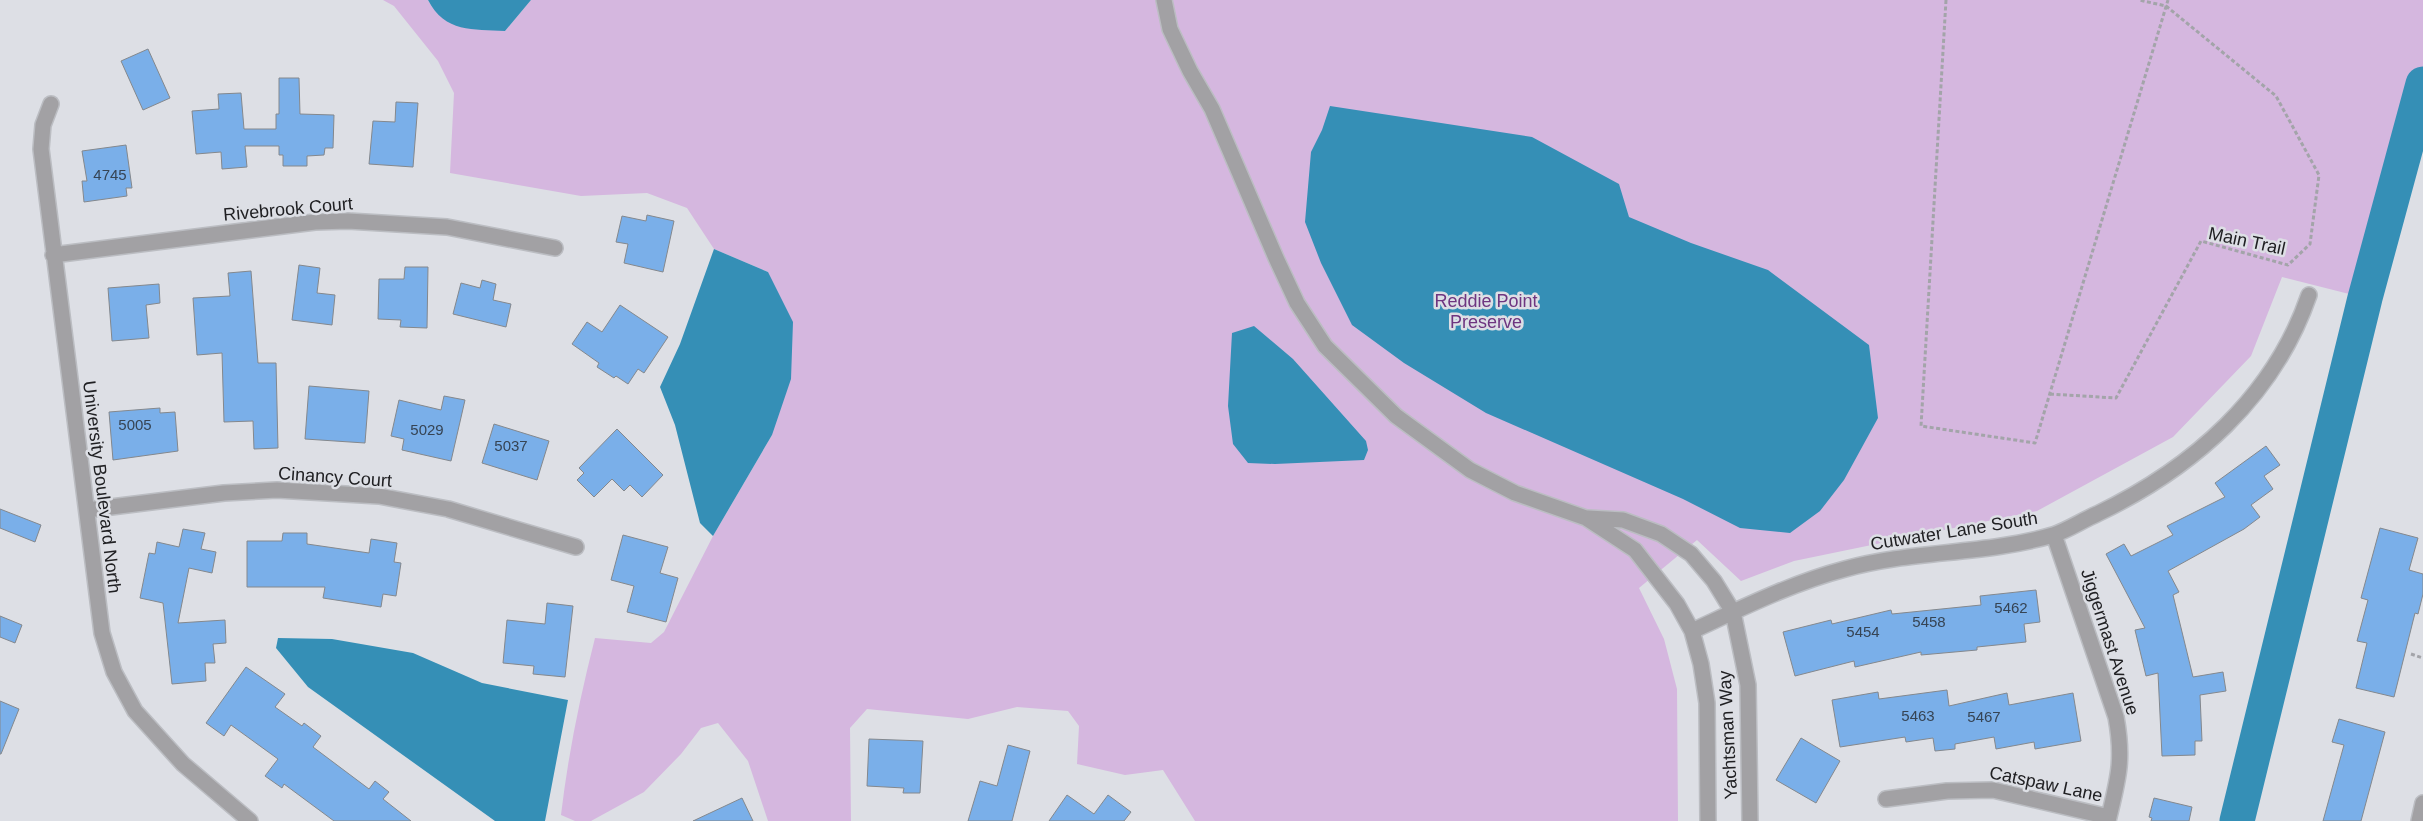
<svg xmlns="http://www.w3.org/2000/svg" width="2423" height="821" font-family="Helvetica,sans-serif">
<rect width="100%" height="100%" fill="#dddfe5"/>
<!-- green -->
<path fill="#d5b7df" d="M383 0H428L432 7 505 31 531 0H2423V84L2365 298 2282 277 2251 356 2173 437 2037 511 1794 561 1741 581 1697 540 1639 588 1664 639 1677 689 1678 821H1195L1163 770 1125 775 1077 764 1079 726 1068 711 1017 707 968 719 867 709 850 728 851 821H768L748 761 718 723 701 728 681 754 644 792 591 821H575L561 815C568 755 580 697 595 638L651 643 664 632 713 536 772 435 768 272 714 249 687 208 647 193 581 196 450 173 454 93 438 61 394 6Z"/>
<!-- water -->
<path fill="#358fb6" d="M428 0H531L505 31C473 29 445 33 428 0Z
M1330 106 1532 137 1619 184 1629 217 1691 243 1768 270 1869 345 1878 418 1844 480 1820 511 1790 533 1740 528 1683 499 1486 413 1404 363 1352 325 1321 263 1305 222 1311 152 1322 130Z
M714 249 768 272 793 322 791 379 772 435 713 536 700 523 675 425 660 387 680 344Z
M1254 326 1293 359 1366 441 1368 450 1364 460 1275 464 1248 463 1233 444 1228 406 1232 333Z
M278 638 332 639 413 653 482 683 568 700 545 821H495L308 687 276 648Z"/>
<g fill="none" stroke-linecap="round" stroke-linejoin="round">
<!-- river -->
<path stroke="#358fb6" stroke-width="35" d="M2237 821 2365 298 2423 84"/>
</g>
<!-- building -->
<path fill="#7aafe9" stroke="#84888d" d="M148 49 170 98 143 110 121 61Z
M279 78H299L300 114 334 115 333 148H325L324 155 307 156V166H283V155H279V146H245L247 167 222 169 221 152 196 154 192 111 219 109 218 94 241 93 244 129H276V114H279Z
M396 102 418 103 413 167 369 164 373 121 395 122Z
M126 145 132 188H126L127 196 84 202 82 181H87L82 151Z
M647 215 674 221 663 272 624 263 628 244 616 242 622 216 646 221Z
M299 265 320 268 317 293 335 295 332 325 292 320Z
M405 267H428L427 328 400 327 401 320 378 319 379 279H404Z
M251 271 258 363H276L278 448 254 449 253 421 224 422 222 353 197 355 193 298 230 296 228 273Z
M482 280 496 284 493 300 511 304 506 327 453 314 461 283 480 288Z
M159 284 160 303 146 305 149 338 112 341 108 288Z
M620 305 668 337 644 373 638 369 628 384 616 376 614 378 597 367 599 363 572 344 587 322 602 332Z
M309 386 369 391 365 443 305 439Z
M444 396 465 400 451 461 402 450 404 439 391 436 399 400 441 410Z
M160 408V413L175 412 178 451 113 460 109 412Z
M494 424 549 441 537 480 482 463Z
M617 429 663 475 642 497 630 485 624 491 612 479 594 497 577 480 584 473 579 468Z
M2266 446 2280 465 2264 476 2273 489 2251 505 2260 517 2244 529 2168 571 2179 592 2173 595 2193 677 2223 672 2226 691 2200 695 2202 741H2195V755L2162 756 2158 673 2146 676 2135 630 2145 628 2106 554 2124 544 2131 556 2173 535 2167 526 2225 497 2215 483Z
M0 509 41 525 35 542 0 528Z
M2380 528 2418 538 2409 570 2423 574V594L2418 614 2415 613 2394 697 2356 688 2367 643 2357 641 2368 600 2361 598Z
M183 529 205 533 201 549 216 552 212 573 189 568 178 623 225 620 226 643 213 644 215 663H205L206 681 172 684 163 603 140 598 149 553 155 554 157 542 179 547Z
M283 533H307V544L369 553 371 539 397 543 394 562 401 563 396 596 383 594 381 607 323 598 325 587H247V541H282Z
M623 535 668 547 660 573 678 578 666 622 627 612 634 586 611 580Z
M2036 590 2040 622 2024 624 2026 642 1977 647V650L1921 655V652L1855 667 1854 661 1795 676 1783 632 1831 620 1832 624 1891 610 1892 614 1981 605 1980 596Z
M547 603 573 606 565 677 533 674 534 666 503 663 507 620 545 624Z
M0 616 22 625 15 643 0 637Z
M246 667 285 694 275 707 302 726 304 723 321 736 313 747 369 789 375 781 389 792 383 799 411 821H334L284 784 282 788 265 776 278 759 231 725 224 736 206 723Z
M1947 690 1949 706 2007 693 2009 705 2073 693 2081 741 2035 749 2034 742 1996 749 1994 737 1955 744V749L1935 751 1933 738 1906 742 1905 737 1840 747 1832 700 1878 692 1879 699Z
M0 701 19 709 1 754H0Z
M2339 719 2385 732 2361 821H2323L2344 745 2332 742Z
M1801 738 1840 761 1816 803 1776 780Z
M869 739 923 741 920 793H903L904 788 867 786Z
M1008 745 1030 751 1012 821H968L980 781 997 786Z
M1067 795 1094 814 1108 795 1131 812 1124 821H1049Z
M742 798 753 821H693Z
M2154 798 2192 807 2189 821H2151L2152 818 2149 817Z"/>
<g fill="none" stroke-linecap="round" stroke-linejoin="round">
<!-- minor casing -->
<g stroke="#bbbdc2" stroke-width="18">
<path id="minor" d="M1164 0 1170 29 1190 71 1212 109 1276 258 1297 303 1325 346 1396 416 1470 470 1515 493 1586 518 1635 550 1677 604 1692 631 1701 664 1707 703 1708 821
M51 104 43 125 41 149 102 633 114 672 135 711 183 764 250 821
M53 255 315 222 348 221 447 227 555 248
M87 510 224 493 277 490 379 496 448 509 576 547
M1588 518 1623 520 1661 534 1691 554 1714 581 1733 612 1748 685 1750 821
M2054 535 2116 717C2124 761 2118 779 2108 821
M1692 631C1742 608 1792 583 1845 569 1913 550 1985 555 2053 535 2068 530 2083 520 2097 514 2193 468 2274 397 2309 295
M1886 799 1947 791 1993 790 2109 817
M2419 821 2423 803"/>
</g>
<!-- path -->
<path stroke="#a3a4a9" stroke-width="3" stroke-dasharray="4 2.5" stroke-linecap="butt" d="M1946 0 1921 426 2035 443 2168 0
M2050 394 2116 398 2201 241 2288 265 2310 244 2319 175 2276 96 2166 6 2139 0
M2411 654 2423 658"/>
<!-- minor -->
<use href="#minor" stroke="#a2a1a4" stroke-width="15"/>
</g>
<g text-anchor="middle" stroke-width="5" stroke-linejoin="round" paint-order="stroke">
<!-- number labels -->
<g font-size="15" fill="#364454">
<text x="110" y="180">4745</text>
<text x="135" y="430">5005</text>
<text x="427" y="435">5029</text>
<text x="511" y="451">5037</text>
<text x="2011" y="613">5462</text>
<text x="1929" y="627">5458</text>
<text x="1863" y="637">5454</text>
<text x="1918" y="721">5463</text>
<text x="1984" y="722">5467</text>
</g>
<!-- street labels -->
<g font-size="18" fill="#202023" stroke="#dddfe5">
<text transform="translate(288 209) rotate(-5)" y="6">Rivebrook Court</text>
<text transform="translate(2247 241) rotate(12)" y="6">Main Trail</text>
<text transform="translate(335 477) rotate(4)" y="6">Cinancy Court</text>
<text transform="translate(102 487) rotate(83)" y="6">University Boulevard North</text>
<text transform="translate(1954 531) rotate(-9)" y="6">Cutwater Lane South</text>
<text transform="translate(2110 642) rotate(72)" y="6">Jiggermast Avenue</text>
<text transform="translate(1728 735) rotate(-93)" y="6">Yachtsman Way</text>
<text transform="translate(2046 784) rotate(12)" y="6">Catspaw Lane</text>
</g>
<!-- park labels -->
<g font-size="18" fill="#6e3580" stroke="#dddfe5">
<text x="1486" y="307">Reddie Point<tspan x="1486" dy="21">Preserve</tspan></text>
</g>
</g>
</svg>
